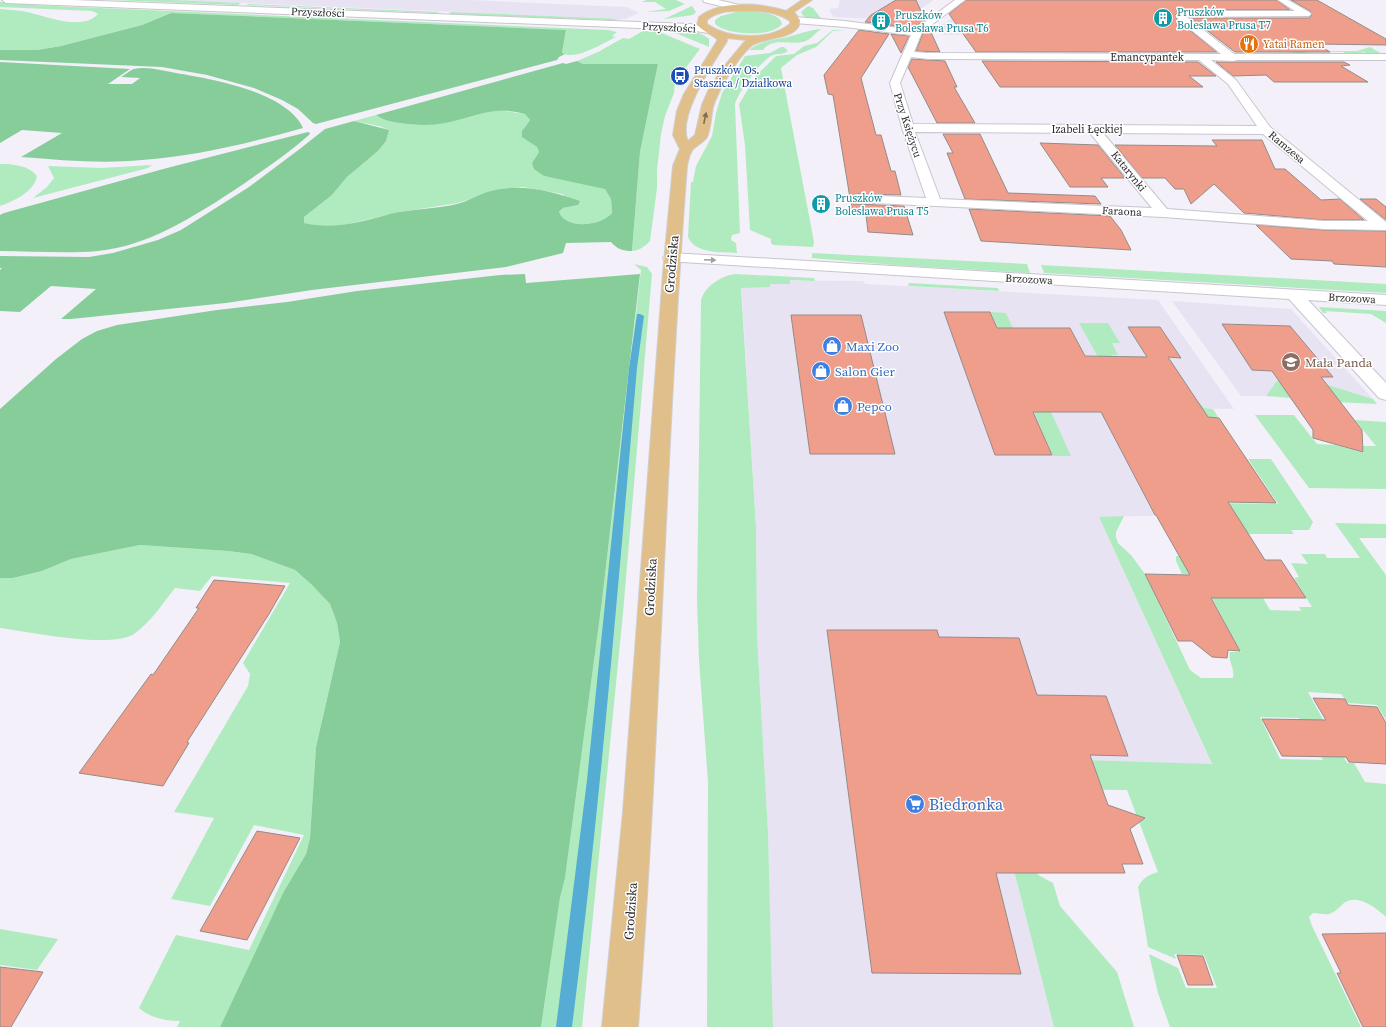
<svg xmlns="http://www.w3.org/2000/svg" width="1386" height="1027" font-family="'Source Serif 4',serif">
<rect width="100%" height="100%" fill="#f3f0f9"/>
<!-- built -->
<path fill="#e8e3f3" d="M172 0H470L627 7 639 13 625 19Z
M840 0H934L900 23 873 19 833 17 829 9 838 8Z
M952 18 967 35H943L938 28Z
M741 280 863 281 865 284 1158 300 1234 409 1126 407 1187 515 1099 517 1212 765 985 757 1054 1027H773L768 832 757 635 756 527Z
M1172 301 1291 309 1373 399 1322 383 1279 382H1276L1266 396H1241Z"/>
<!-- green -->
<path fill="#b0ebbf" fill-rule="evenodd" d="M112 0H172L241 3 238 5Z
M647 0H676L685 4 669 11 645 12 666 9 655 2H641Z
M0 2 36 3 31 5 608 30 617 32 612 36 616 37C603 43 576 61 562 53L566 30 172 13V12L142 25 61 46 37 50H0V9C10 10 21 10 31 13 48 17 83 31 98 14L92 11 0 7Z
M248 4 440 12 436 13 246 5Z
M692 6 696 12 693 15 664 19Z
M808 6 813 8 823 21C815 20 804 20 801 12Z
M451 12H452L623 19 610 20 449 14Z
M736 12C746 11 780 10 782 24 772 38 726 35 715 24V20L721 16Z
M666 29C680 30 698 29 709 39V47Z
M821 29C815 33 811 40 803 42 790 45 772 37 763 50H749C760 41 774 40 788 37 799 34 809 30 821 29Z
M833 30H845L833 31 816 47 797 55 781 68 814 242 813 247 773 245 771 243V239L750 230 745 145 739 104 756 76 776 56 794 54 804 46 817 43Z
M643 31H657L700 49 681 74 679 73 676 77 678 78 675 82 674 93 665 116 661 134 657 170V188L650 241C646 246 638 251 632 251L640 152 658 64H583L577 61 598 52 623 38 629 39Z
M781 47H784L788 51C783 55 779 53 773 55 761 60 739 91 735 104L740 233 732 235 731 240 736 243 737 253C721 252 695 254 688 237L691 182H693L696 166 712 136 716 113 722 93 745 56 770 53Z
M1370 47 1384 55H1373L1359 51 1368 55H1348L1343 52H1305L1309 55H1297L1292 52H1254L1258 56 1250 52 1357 51Z
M490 111H505L525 114 530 120 524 128 522 136 537 147 539 152 532 163 544 176 605 188 611 199 612 213C601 226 566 230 559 212L563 208 578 205 562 194 523 187 501 189 458 203 401 212 340 226H316L303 223 304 217 332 195 347 177 378 151 386 141 389 130 379 126 354 121 376 115C383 120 391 122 399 123 435 128 455 118 490 111Z
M0 164C13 164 28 165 37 176 34 192 14 201 0 206Z
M152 165 148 168 33 198 47 187 54 178 48 166 101 168Z
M812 253 1027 264 1030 273 894 265 812 258Z
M634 264 647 267 652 274 623 613 582 1027H541L560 898 565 878 602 601 641 270Z
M1041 265 1386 284V293L1044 273Z
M735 274 814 278 815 281 790 280V284H770V287L741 288 756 527 757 635 768 832 773 1027H707L708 782 699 660 697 599 701 300C705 286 721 276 735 274Z
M909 283 998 288 999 291 908 286Z
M1319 307 1386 311V323L1371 314 1325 311 1327 313H1323Z
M991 312 1006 313 1071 456H1053Z
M1079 323H1108L1120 343H1112L1118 355H1111L1137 398 1158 403H1200L1204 408 1213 409 1218 417 1142 416 1216 503 1278 504 1248 459H1271L1313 522 1309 530H1291L1294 534H1248L1220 543 1252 598H1263L1270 610 1301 611 1299 607H1312L1294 578 1299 577 1291 563 1308 564 1301 554H1325L1327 558H1360L1335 523 1386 524V538H1359L1386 575V720L1377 705 1348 703 1341 694 1308 692 1347 763H1354L1365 782 1386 784V917C1376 908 1358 893 1344 903 1339 907 1336 912 1329 914 1324 915 1318 913 1313 913L1309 917 1312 926 1361 1027H1170L1158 993 1149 954 1178 968 1186 988H1217L1204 955 1174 954 1176 959 1148 947 1138 887C1143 878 1148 875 1158 872L1127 790 1015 789 1038 875 1053 883 1060 906 1117 972 1134 1027H1054L985 757 1212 764 1099 517 1124 516 1116 532V537L1118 543 1131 555 1145 574 1190 670 1201 678H1233C1235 667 1228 663 1230 652H1241L1199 574H1182L1176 561V556H1181L1195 531ZM1260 717 1299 718 1323 760 1280 759Z
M1282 379 1322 383 1373 399 1377 404 1293 400 1291 398 1266 396 1276 382Z
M1255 415H1294L1317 444 1336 445 1364 453 1363 446H1376L1355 420 1386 422V489L1309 488Z
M140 545 228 551 251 554 295 570 311 584 330 604 337 623 340 642 316 747 310 838 306 854 283 893 220 1027H177L180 1021C166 1021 150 1018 139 1008L176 935 249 950 304 835 254 825 210 906 171 899 214 818 174 812 248 686 250 674 243 663 290 583 212 576 200 591 175 588C163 603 151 622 134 634 111 649 29 632 0 628V578H13L42 571 71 559Z
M0 929 58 939 37 970 0 965Z"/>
<!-- forest -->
<path fill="#87cd9a" d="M173 12 172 13 566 30 562 53 565 54 559 57 557 60 316 124 313 123 298 109 282 100 254 88 207 75 162 67 0 60V50H37L61 46 142 25Z
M577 61 583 64H658L640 152 632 251C623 251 617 249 611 242L566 243 563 253 506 267 312 290 226 303 71 319H61L96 289 51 286 20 312 0 311V270L2 268H0V256L89 257 113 253 158 240 181 230 249 187 301 148 325 129 354 121 389 130 386 141 378 151 347 177 332 195 304 217V223C333 230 362 222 390 214 412 209 435 209 457 204 469 201 479 194 491 191 520 183 552 191 580 201L578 205 563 208 559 212C566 230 601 226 612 213L611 199 605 189 544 176 534 169 532 163 539 152 537 147 522 137V131L530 120 525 114C493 105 475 117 445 123 429 126 415 125 399 123 391 122 383 120 376 115L563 63 566 64Z
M0 62 130 69 108 84H132L140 78 121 77C125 75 130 70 134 69 147 66 164 71 176 73 212 79 287 92 303 128 250 143 197 156 142 160 102 164 61 160 21 157L62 133 22 130 0 143Z
M308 132 310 133 309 135C285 156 259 173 233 191 191 218 148 246 98 251 65 254 32 251 0 251V215L4 213 167 168Z
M525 274 526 283 640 274 602 601 565 878 560 898 541 1027H220L283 893 306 854 310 838 316 747 340 642 337 623 330 604 311 584 295 570 251 554 228 551 140 545 71 559 42 571 13 578H0V409L56 359 82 339 97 331 117 325 217 310 287 302 357 291 500 275Z"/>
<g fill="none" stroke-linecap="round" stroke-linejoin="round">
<!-- stream -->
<path fill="#55add4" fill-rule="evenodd" d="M637 314H640L644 316 637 368C618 588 600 808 572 1027H556L587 780 629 368Z"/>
</g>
<!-- building -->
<path fill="#f09e8c" stroke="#948b88" d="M896 0H916L925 20 914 28 865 22 871 15Z
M966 0H1277L1290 10H1189L1178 13 1175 15 1178 21 1217 52H976L949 14Z
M1291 0H1317L1386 39V45L1317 44 1330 52H1235L1191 18H1309L1312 15 1310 11Z
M929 28 940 52 916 51 923 33Z
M859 30 889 34 861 78 876 135H881L891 171H895L901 195 858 194 853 195 850 198 833 95 828 94 824 75Z
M891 34 909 36 901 53Z
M912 59 945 61 957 87H954L975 123H937L908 67Z
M982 61 1198 62 1216 76H1189L1203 87H1000Z
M1216 62H1344L1350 65 1341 66 1368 82H1274L1266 75 1233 76Z
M943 134H980L1008 193 1095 196 1101 204 965 199 947 153H953Z
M1212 140H1262L1275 169H1285L1321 200 1340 199 1364 220H1324L1244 213 1214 184 1191 204 1184 189H1175L1165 178H1142L1115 145 1217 146Z
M1040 143 1098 145 1125 178H1101L1108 187H1070Z
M1360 199H1376L1386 207V220Z
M851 201 853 204 904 206 913 235 868 232 866 215H853Z
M969 209 1110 216 1121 230 1131 250 981 241Z
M1256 225 1324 230 1386 231V267L1334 264 1332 261 1291 259Z
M944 312H990L997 328H1070L1085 356 1147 357 1128 327H1160L1181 358 1168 357 1208 417 1219 418 1276 503 1228 502 1265 560H1281L1306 598H1211L1240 651 1228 650 1227 658 1212 657 1192 641H1178L1145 574 1190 575 1156 515H1155L1101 412H1033L1052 455H995Z
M791 315H861L895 454H810Z
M1222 324 1290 326 1333 377H1321L1362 430 1363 452 1313 438V430L1272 371 1252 370Z
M214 580 285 586 269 614 187 742 189 743 163 786 79 773 151 674 153 675 199 608H196Z
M827 630H937L939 637 1019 638 1037 695 1106 696 1128 756 1090 755 1108 805 1145 818 1130 829 1143 864H1122L1125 873H996L1021 974 872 973Z
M1313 698 1345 699 1348 705 1377 707 1386 723V764L1349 762 1346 757 1282 756 1262 719 1326 720Z
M257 831 300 838 247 940 200 931Z
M1386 933V1027H1363L1337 973H1341L1322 934Z
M1177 955 1203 956 1213 985H1188Z
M0 967 43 972 11 1027H0Z"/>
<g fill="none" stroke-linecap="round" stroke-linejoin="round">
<!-- minor casing -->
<g stroke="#c8c5ce" stroke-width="2">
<path id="minor" d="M2 0H73L690 24 711 28 713 30 708 33 690 30 6 3Z
M703 0H718L744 6 745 8 741 11 704 2Z
M955 0H965L922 32 914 52 928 53 1221 54 1179 20 1176 16 1178 14 1189 11H1295L1278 0H1288L1309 12 1311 14 1309 16 1187 17 1234 54H1386V60H1237L1233 61 1211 60 1236 80 1270 127 1386 222V230L1324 229 1163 217 853 202 851 199 853 196 858 195 926 198 902 128 890 83 911 35 845 27 795 23 790 20 795 17 845 21 914 30ZM911 57 928 59 1199 60 1228 84 1257 126 913 124 900 83ZM915 132 1090 133 1152 208 940 199ZM1103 133 1263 134 1368 221H1324L1167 209Z
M671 253 1386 295V305L1308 300 1386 383V400L1379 398 1289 299 666 261 663 258 666 255Z"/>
</g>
<!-- major casing -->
<g stroke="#d0d0d1" stroke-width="2">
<path id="major" d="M802 0H812L794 12 800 20C800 41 761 36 750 47 737 59 718 90 713 107 711 116 711 128 707 137 704 142 697 145 693 149 690 153 688 161 687 166 665 453 660 740 638 1027H602L623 812 663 273 673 166 680 149 673 135 677 111 684 94 717 41V39C711 34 703 31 697 25L699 17C720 0 761 3 786 11ZM738 11C756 11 775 10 790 21V24C770 41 728 39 707 24V20C716 12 727 11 738 11ZM727 38 746 40 722 69 708 91 702 105 695 135 688 141C676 117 714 62 727 41Z"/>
</g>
<!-- minor -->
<use href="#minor" fill="#fff" fill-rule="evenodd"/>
<!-- major -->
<use href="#major" fill="#e0bf8a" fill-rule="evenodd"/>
</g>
<!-- one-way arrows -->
<defs><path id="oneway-solid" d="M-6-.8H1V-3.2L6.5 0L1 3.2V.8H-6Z"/></defs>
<use fill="#7c6d57" href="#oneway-solid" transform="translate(705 118) rotate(-78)"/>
<use fill="#a09fa0" href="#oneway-solid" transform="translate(710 260) rotate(3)"/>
<!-- icons -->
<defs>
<g id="building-disc" transform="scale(1)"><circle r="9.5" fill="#0f9aa8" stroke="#fff"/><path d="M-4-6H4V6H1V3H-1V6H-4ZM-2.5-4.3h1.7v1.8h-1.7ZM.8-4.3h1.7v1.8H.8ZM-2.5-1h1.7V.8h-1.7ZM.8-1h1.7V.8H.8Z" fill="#fff"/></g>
<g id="restaurant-disc" transform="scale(1)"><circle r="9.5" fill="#e8710a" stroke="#fff"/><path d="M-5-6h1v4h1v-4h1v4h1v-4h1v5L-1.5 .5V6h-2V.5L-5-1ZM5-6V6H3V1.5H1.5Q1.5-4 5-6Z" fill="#fff"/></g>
<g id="bus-disc" transform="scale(1)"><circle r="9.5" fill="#1a4fb4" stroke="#fff"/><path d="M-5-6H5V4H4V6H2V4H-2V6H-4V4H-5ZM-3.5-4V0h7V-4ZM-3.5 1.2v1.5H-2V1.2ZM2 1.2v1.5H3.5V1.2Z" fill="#fff"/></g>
<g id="shop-disc" transform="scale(1)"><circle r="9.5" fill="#3f7fe0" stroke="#fff"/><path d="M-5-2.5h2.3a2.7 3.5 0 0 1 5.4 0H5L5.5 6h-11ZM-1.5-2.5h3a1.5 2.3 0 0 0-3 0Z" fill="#fff"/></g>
<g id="school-disc" transform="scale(1)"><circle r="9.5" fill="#8d6e63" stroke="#fff"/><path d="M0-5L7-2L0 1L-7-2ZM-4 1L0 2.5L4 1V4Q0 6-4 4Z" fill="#fff"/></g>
<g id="supermarket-disc" transform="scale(1)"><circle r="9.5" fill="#3f7fe0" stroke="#fff"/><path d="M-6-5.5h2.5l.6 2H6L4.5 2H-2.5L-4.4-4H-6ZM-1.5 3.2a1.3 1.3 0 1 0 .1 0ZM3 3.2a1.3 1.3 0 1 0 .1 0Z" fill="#fff"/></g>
</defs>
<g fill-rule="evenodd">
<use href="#building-disc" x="1163" y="18"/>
<use href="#building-disc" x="881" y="21"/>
<use href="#restaurant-disc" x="1249" y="44"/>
<use href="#bus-disc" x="680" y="76"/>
<use href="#building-disc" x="821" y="204"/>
<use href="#shop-disc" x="832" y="346"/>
<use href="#school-disc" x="1291" y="362"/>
<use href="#shop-disc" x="821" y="371"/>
<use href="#shop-disc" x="843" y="406"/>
<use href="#supermarket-disc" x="915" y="804"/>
</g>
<g text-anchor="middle" stroke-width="3" stroke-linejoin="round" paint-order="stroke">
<!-- far-street labels -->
<g font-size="11" fill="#2b2a2d" stroke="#fff">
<text transform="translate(318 12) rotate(2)" y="4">Przyszłości</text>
<text transform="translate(669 27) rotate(3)" y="4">Przyszłości</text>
<text x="1147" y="61">Emancypantek</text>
<text transform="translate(908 125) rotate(72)" y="4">Przy Księżycu</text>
<text x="1087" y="133">Izabeli Łęckiej</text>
<text transform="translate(1287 147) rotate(40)" y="4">Ramzesa</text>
<text transform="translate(1129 171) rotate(51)" y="4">Katarynki</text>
<text transform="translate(1122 211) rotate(3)" y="4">Faraona</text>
<text transform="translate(1029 279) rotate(3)" y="4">Brzozowa</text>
<text transform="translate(1352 298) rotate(3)" y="4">Brzozowa</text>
</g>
<!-- far-culture labels -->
<g font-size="11" fill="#0d838f" stroke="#fff" text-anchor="start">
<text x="1177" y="16">Pruszków<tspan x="1177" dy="13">Bolesława Prusa T7</tspan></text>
<text x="895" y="19">Pruszków<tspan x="895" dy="13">Bolesława Prusa T6</tspan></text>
<text x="835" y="202">Pruszków<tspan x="835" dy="13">Bolesława Prusa T5</tspan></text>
</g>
<!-- far-food labels -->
<g font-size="11" fill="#c56008" stroke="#fff" text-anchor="start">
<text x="1263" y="48">Yatai Ramen</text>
</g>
<!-- far-transit labels -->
<g font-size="11" fill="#164399" stroke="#fff" text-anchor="start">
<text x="694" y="74">Pruszków Os.<tspan x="694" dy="13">Staszica / Działkowa</tspan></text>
</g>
<!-- street labels -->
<g font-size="13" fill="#2b2a2d" stroke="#fff">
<text transform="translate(671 264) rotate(-85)" y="5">Grodziska</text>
<text transform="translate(650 587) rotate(-87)" y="5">Grodziska</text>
<text transform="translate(630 911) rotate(-86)" y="5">Grodziska</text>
</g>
<!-- shop labels -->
<g font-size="13" fill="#366cbe" stroke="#fff" text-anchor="start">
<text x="846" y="351">Maxi Zoo</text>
<text x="835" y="376">Salon Gier</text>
<text x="857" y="411">Pepco</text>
</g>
<!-- education labels -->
<g font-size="13" fill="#785e54" stroke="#fff" text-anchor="start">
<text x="1305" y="367">Mała Panda</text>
</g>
<!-- near-shop labels -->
<g font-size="16" fill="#366cbe" stroke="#fff" text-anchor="start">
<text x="929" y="810">Biedronka</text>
</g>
</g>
</svg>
